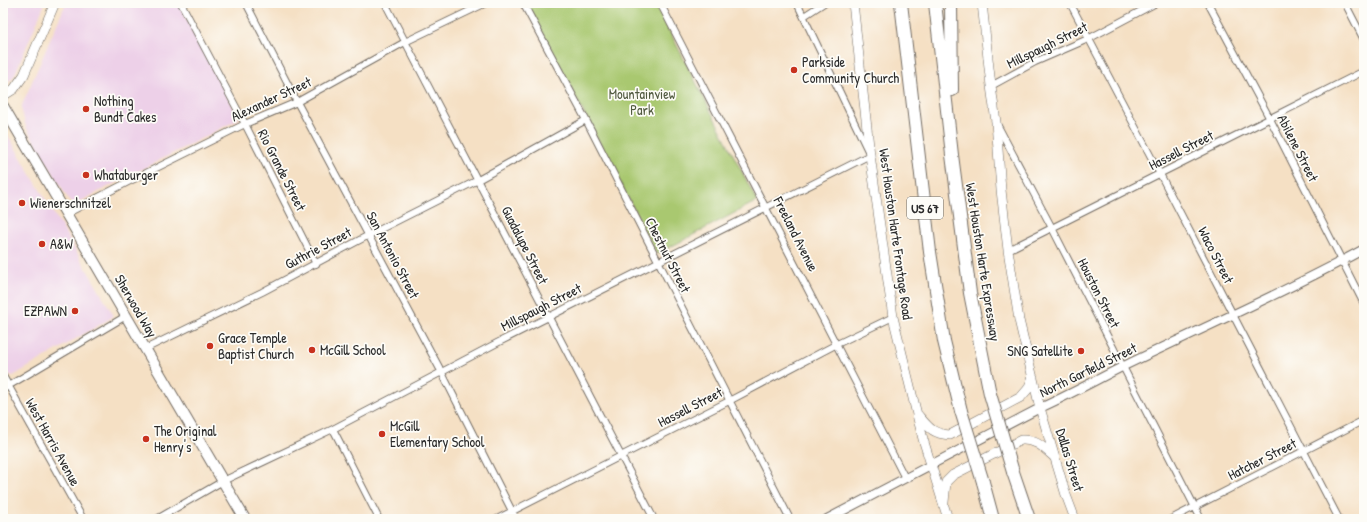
<svg xmlns="http://www.w3.org/2000/svg" width="1367" height="522" font-family="'Patrick Hand',sans-serif">
<rect width="100%" height="100%" fill="#fdfcf7"/>
<filter id="ink" filterUnits="userSpaceOnUse"><feTurbulence type="fractalNoise" baseFrequency=".025" numOctaves="2"/><feDisplacementMap in="SourceGraphic" scale="8" xChannelSelector="R" yChannelSelector="G"/><feConvolveMatrix kernelMatrix="1 2 1 2 8 2 1 2 1" color-interpolation-filters="sRGB"/></filter>
<filter id="wash" filterUnits="userSpaceOnUse"><feTurbulence type="fractalNoise" baseFrequency=".012" numOctaves="4" result="noise"/><feDisplacementMap in="SourceGraphic" scale="16" xChannelSelector="R" yChannelSelector="G"/><feGaussianBlur stdDeviation="0.9" result="paint"/><feColorMatrix in="noise" values="0 0 0 0 0 0 0 0 0 0 0 0 0 0 0 0 0 1.4 0 .05"/><feComposite in="paint" operator="in"/></filter>
<g filter="url(#wash)">
<rect width="100%" height="100%" fill="#f5e0c4"/>
<!-- built -->
<path fill="#edd0e8" d="M3 3H45L14 76 9 81 5 82H3Z
M66 3H179L239 119 77 203 70 202 26 127 22 112V105Z
M3 127 113 314 111 318 13 376 8 374 3 365Z"/>
<!-- green -->
<path fill="#a9c870" stroke="#6a7a4e" d="M527 3H655L757 201 657 254Z"/>
</g>
<g filter="url(#ink)">
<g fill="none" stroke-linecap="round" stroke-linejoin="round">
<!-- minor casing -->
<g stroke="#726a61" stroke-width="8">
<path id="minor" d="M181 3 245 124 316 264
M246 3 297 102 441 371 516 519
M385 3 654 519
M523 3 586 120 790 519
M660 3 905 478
M1070 3 1160 174 1339 519
M1208 3 1270 119 1364 304
M1345 3 1364 40
M804 16 824 3
M991 86 1035 62 1088 39 1156 3
M998 126 1052 228 1201 519
M66 214 128 182 245 124 297 102 405 42 486 3
M1008 250 1364 71
M145 349 262 292 369 235 478 180 586 120
M3 376 83 519
M3 389 126 316
M333 429 379 519
M157 519 223 481 333 429 497 343 870 155 797 3
M497 519 729 401 837 344 893 317
M1171 519 1364 420"/>
</g>
<!-- tertiary casing -->
<g stroke="#726a61" stroke-width="10">
<path id="tertiary" d="M827 519 1040 408C1069 395 1096 380 1124 366 1204 327 1286 292 1364 249"/>
</g>
<!-- secondary casing -->
<g stroke="#726a61" stroke-width="10">
<path id="secondary" d="M853 3 870 155 893 317 923 439 948 519
M982 3 991 86 996 122 1001 190 1008 250 1019 320 1040 408 1066 495 1075 519
M3 96 14 89 24 75 55 3
M918 415C929 428 933 434 950 435L1021 397 1028 389 1033 377
M944 502 946 482 953 475 1021 440C1036 439 1043 447 1054 457"/>
</g>
<!-- primary casing -->
<g stroke="#726a61" stroke-width="12">
<path id="primary" d="M3 106 245 519"/>
</g>
<!-- motorway casing -->
<g stroke="#726a61" stroke-width="14">
<path id="motorway" d="M901 3 930 252 944 341 961 411
M935 3 952 155 970 293 990 394
M951 3 952 90
M1013 472 1029 519
M983 482 993 519"/>
</g>
<!-- minor -->
<use href="#minor" stroke="#fff" stroke-width="6"/>
<!-- tertiary -->
<use href="#tertiary" stroke="#fff" stroke-width="8"/>
<!-- secondary -->
<use href="#secondary" stroke="#fff" stroke-width="9"/>
<!-- primary -->
<use href="#primary" stroke="#fff" stroke-width="10"/>
<!-- motorway -->
<use href="#motorway" stroke="#fff" stroke-width="12"/>
<!-- motorway-bridge casing -->
<g stroke="#726a61" stroke-width="14" stroke-linecap="butt">
<path id="motorway-bridge" d="M990 394 1013 472
M961 411 983 482"/>
</g>
<!-- motorway-bridge -->
<use href="#motorway-bridge" stroke="#fff" stroke-width="12"/>
</g>
</g>
<!-- markers -->
<g fill="#c8321e" stroke="#fdfcf7" stroke-width="1.5">
<circle cx="794" cy="70" r="4"/>
<circle cx="86" cy="109" r="4"/>
<circle cx="86" cy="175" r="4"/>
<circle cx="22" cy="203" r="4"/>
<circle cx="42" cy="244" r="4"/>
<circle cx="75" cy="311" r="4"/>
<circle cx="210" cy="346" r="4"/>
<circle cx="312" cy="350" r="4"/>
<circle cx="1081" cy="351" r="4"/>
<circle cx="382" cy="434" r="4"/>
<circle cx="146" cy="439" r="4"/>
</g>
<g text-anchor="middle" stroke-width="3.5" stroke-linejoin="round" paint-order="stroke">
<!-- shield labels -->
<rect fill="#fdfcf7" stroke="#6a6a68" stroke-width="1" x="907" y="197" width="36" height="22" rx="3"/>
<g font-size="13" font-weight="bold" fill="#2b2b2b">
<text x="925" y="213">US 67</text>
</g>
<!-- street labels -->
<g font-size="14" fill="#2b2b2b" stroke="#fdfcf7">
<text transform="translate(1047 45) rotate(-26)" y="5">Millspaugh Street</text>
<text transform="translate(271 99) rotate(-25)" y="5">Alexander Street</text>
<text transform="translate(1298 148) rotate(63)" y="5">Abilene Street</text>
<text transform="translate(1181 150) rotate(-27)" y="5">Hassell Street</text>
<text transform="translate(282 170) rotate(63)" y="5">Rio Grande Street</text>
<text transform="translate(796 234) rotate(63)" y="5">Freeland Avenue</text>
<text transform="translate(896 234) rotate(82)" y="5">West Houston Harte Frontage Road</text>
<text transform="translate(525 245) rotate(63)" y="5">Guadalupe Street</text>
<text transform="translate(318 248) rotate(-28)" y="5">Guthrie Street</text>
<text transform="translate(393 255) rotate(62)" y="5">San Antonio Street</text>
<text transform="translate(668 255) rotate(63)" y="5">Chestnut Street</text>
<text transform="translate(1216 255) rotate(63)" y="5">Waco Street</text>
<text transform="translate(983 262) rotate(81)" y="5">West Houston Harte Expressway</text>
<text transform="translate(1099 293) rotate(63)" y="5">Houston Street</text>
<text transform="translate(136 306) rotate(60)" y="5">Sherwood Way</text>
<text transform="translate(541 307) rotate(-27)" y="5">Millspaugh Street</text>
<text transform="translate(1088 370) rotate(-26)" y="5">North Garfield Street</text>
<text transform="translate(690 407) rotate(-27)" y="5">Hassell Street</text>
<text transform="translate(53 442) rotate(61)" y="5">West Harris Avenue</text>
<text transform="translate(1262 459) rotate(-27)" y="5">Hatcher Street</text>
<text transform="translate(1070 460) rotate(73)" y="5">Dallas Street</text>
</g>
<!-- poi labels -->
<g font-size="14" fill="#2b2b2b" stroke="#fdfcf7" text-anchor="start">
<text x="802" y="67">Parkside<tspan x="802" dy="16">Community Church</tspan></text>
<text x="94" y="106">Nothing<tspan x="94" dy="16">Bundt Cakes</tspan></text>
<text x="94" y="180">Whataburger</text>
<text x="30" y="208">Wienerschnitzel</text>
<text x="50" y="249">A&amp;W</text>
<text x="67" y="316" text-anchor="end">EZPAWN</text>
<text x="218" y="343">Grace Temple<tspan x="218" dy="16">Baptist Church</tspan></text>
<text x="320" y="355">McGill School</text>
<text x="1073" y="356" text-anchor="end">SNG Satellite</text>
<text x="390" y="431">McGill<tspan x="390" dy="16">Elementary School</tspan></text>
<text x="154" y="436">The Original<tspan x="154" dy="16">Henry's</tspan></text>
</g>
<!-- park labels -->
<g font-size="14" fill="#515a40" stroke="#fdfcf7">
<text x="642" y="99">Mountainview<tspan x="642" dy="16">Park</tspan></text>
</g>
</g>
<!-- margin -->
<rect width="1367" height="522" fill="none" stroke="#fdfcf7" stroke-width="16"/>
</svg>
